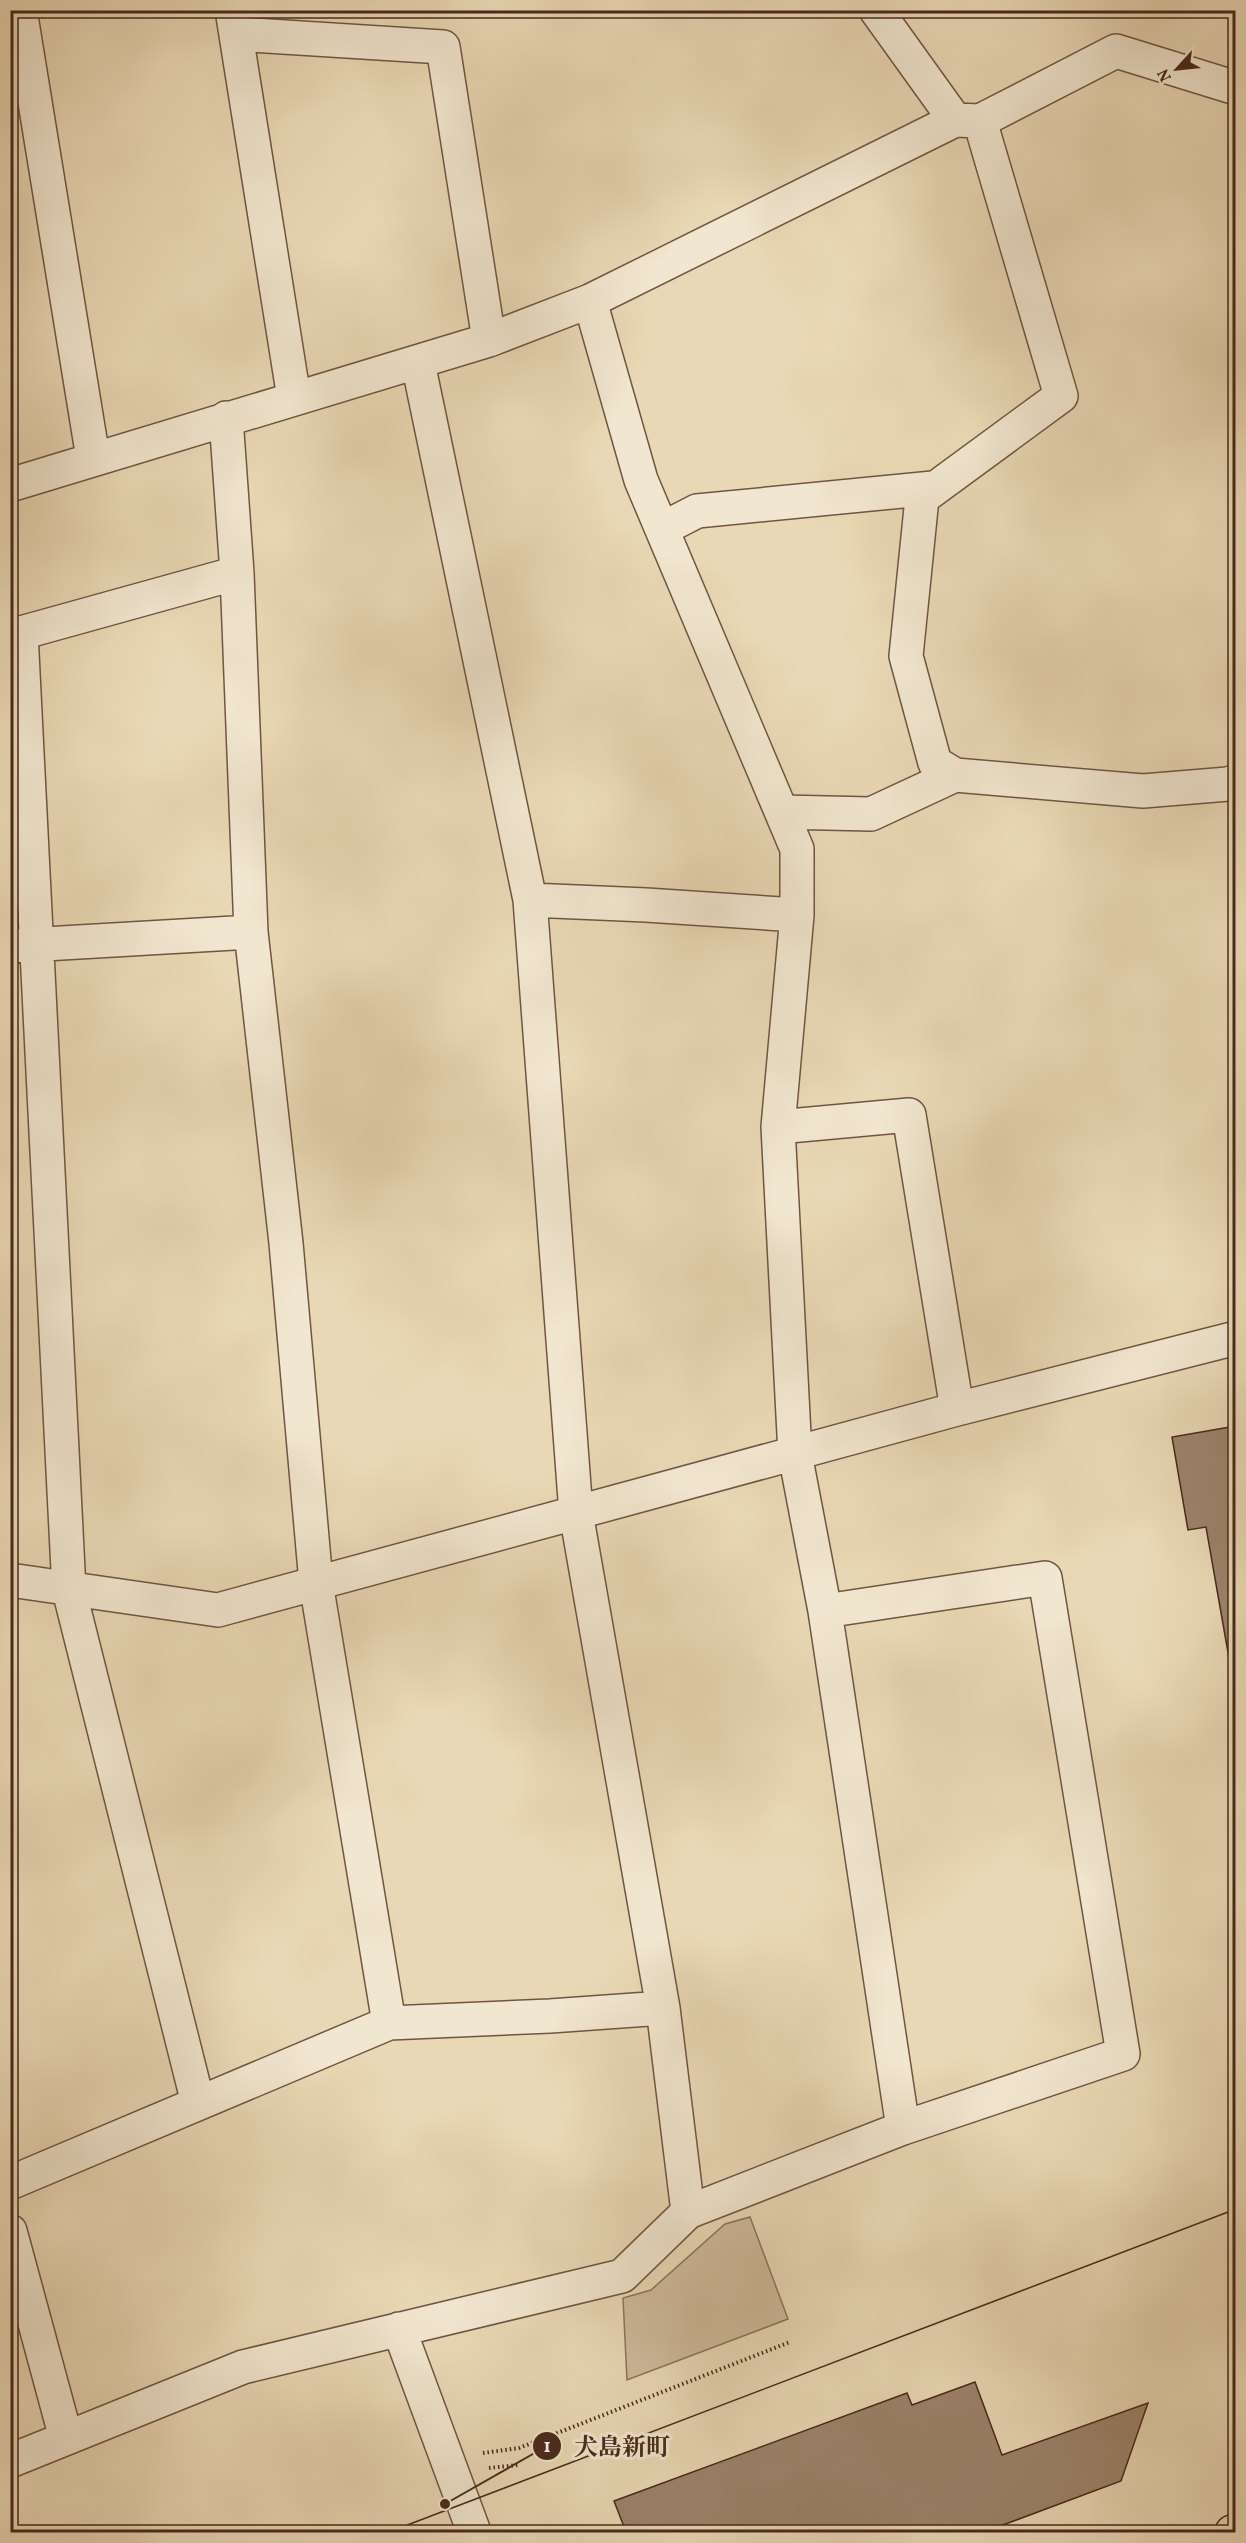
<svg xmlns="http://www.w3.org/2000/svg" width="1246" height="2543" font-family="Vollkorn,'Noto Serif JP',serif">
<rect width="100%" height="100%" fill="#e9d8b5"/>
<filter id="stains"><feTurbulence type="fractalNoise" baseFrequency=".00333" numOctaves="4"/><feColorMatrix values="0 0 0 0 .2 0 0 0 0 .09 0 0 0 0 .02 0 0 0 .5 -.17"/></filter>
<radialGradient id="worn" r=".72"><stop offset=".6" stop-color="#630" stop-opacity="0"/><stop offset="1" stop-color="#630" stop-opacity=".3"/></radialGradient>
<!-- green -->
<path fill="#ceba9b" stroke="#8c725c" stroke-width="1.5" d="M750 2217 788 2319 627 2380 623 2298 651 2290 725 2224Z"/>
<!-- building -->
<path fill="#9c846c" stroke="#49291c" stroke-width="1.5" d="M1236 1426V1698L1206 1527 1188 1530 1172 1437Z
M975 2382 1002 2455 1148 2403 1121 2481 984 2532H626L614 2501 907 2393 912 2405Z"/>
<g fill="none" stroke-linecap="round" stroke-linejoin="round">
<!-- minor casing -->
<g stroke="#715542" stroke-width="36">
<path id="minor" d="M20 10 93 458
M232 10 294 398
M876 10 955 120
M236 34 443 47 489 340
M980 121 1061 396 922 498 906 656 935 763 955 775 1143 791 1228 784 1236 781
M590 301 641 480 797 849V915
M418 363 530 900 576 1513 663 2008 688 2212 903 2128 1123 2054 1045 1578 825 1611
M226 418 237 573
M10 485 489 340 590 301 955 120 980 121 1116 51 1236 88
M662 529 697 511 933 488
M21 633 69 1590 198 2103
M10 636 237 573 251 932 286 1243 316 1583 389 2023
M782 812 871 814 955 775
M530 900 646 905 797 915 778 1127 795 1454 825 1611 903 2128
M10 946 251 932
M778 1127 909 1115 957 1409
M10 1580 218 1610 957 1409 1236 1338
M10 2183 389 2023 550 2016 663 2008
M10 2231 66 2438
M399 2329 474 2532
M10 2461 243 2367 622 2276 688 2212"/>
</g>
<!-- major casing -->
<g stroke="#49291c" stroke-width="36">
<path id="major" d="M1232 2532 1236 2531"/>
</g>
<!-- path -->
<path stroke="#49291c" stroke-width="4" stroke-dasharray="1.5 3" stroke-linecap="butt" d="M483 2453 519 2448 790 2342
M489 2468 518 2465"/>
<!-- minor -->
<use href="#minor" stroke="#f1e6cf" stroke-width="33"/>
<!-- major -->
<use href="#major" stroke="#e9d8b5" stroke-width="33"/>
<!-- tram -->
<path stroke="#49291c" stroke-width="1.5" d="M389 2532 1236 2209"/>
</g>
<!-- callouts -->
<path fill="none" stroke="#49291c" stroke-width="2" d="M445 2504L547 2446"/>
<g fill="#49291c" stroke="#f1e6cf" stroke-width="2">
<circle cx="445" cy="2504" r="6"/>
<circle cx="547" cy="2446" r="15"/>
</g>
<g font-size="18" text-anchor="middle" font-weight="bold" fill="#fff">
<text x="547" y="2452">1</text>
</g>
<g font-size="24" text-anchor="middle" font-weight="bold" fill="#49291c" stroke="#f1e6cf" stroke-width="6" stroke-linejoin="round" paint-order="stroke">
<text x="622" y="2455">犬島新町</text>
</g>
<!-- margin -->
<rect width="1246" height="2543" fill="none" stroke="#e9d8b5" stroke-width="36"/>
<rect x="12" y="12" width="1222" height="2519" fill="none" stroke="#49291c" stroke-width="3"/>
<rect x="18" y="18" width="1210" height="2507" fill="none" stroke="#49291c" stroke-width="1.5"/>
<!-- north arrow -->
<g transform="translate(1177 69) rotate(243)" stroke="#f1e6cf" stroke-width="4.5" paint-order="stroke">
<path d="M0-4.5L10 22L0 15L-10 22Z" fill="#49291c"/>
<text y="-9" font-size="16" font-weight="bold" text-anchor="middle" fill="#49291c">N</text>
</g>
<rect width="100%" height="100%" filter="url(#stains)"/>
<rect width="100%" height="100%" fill="url(#worn)"/>
</svg>
